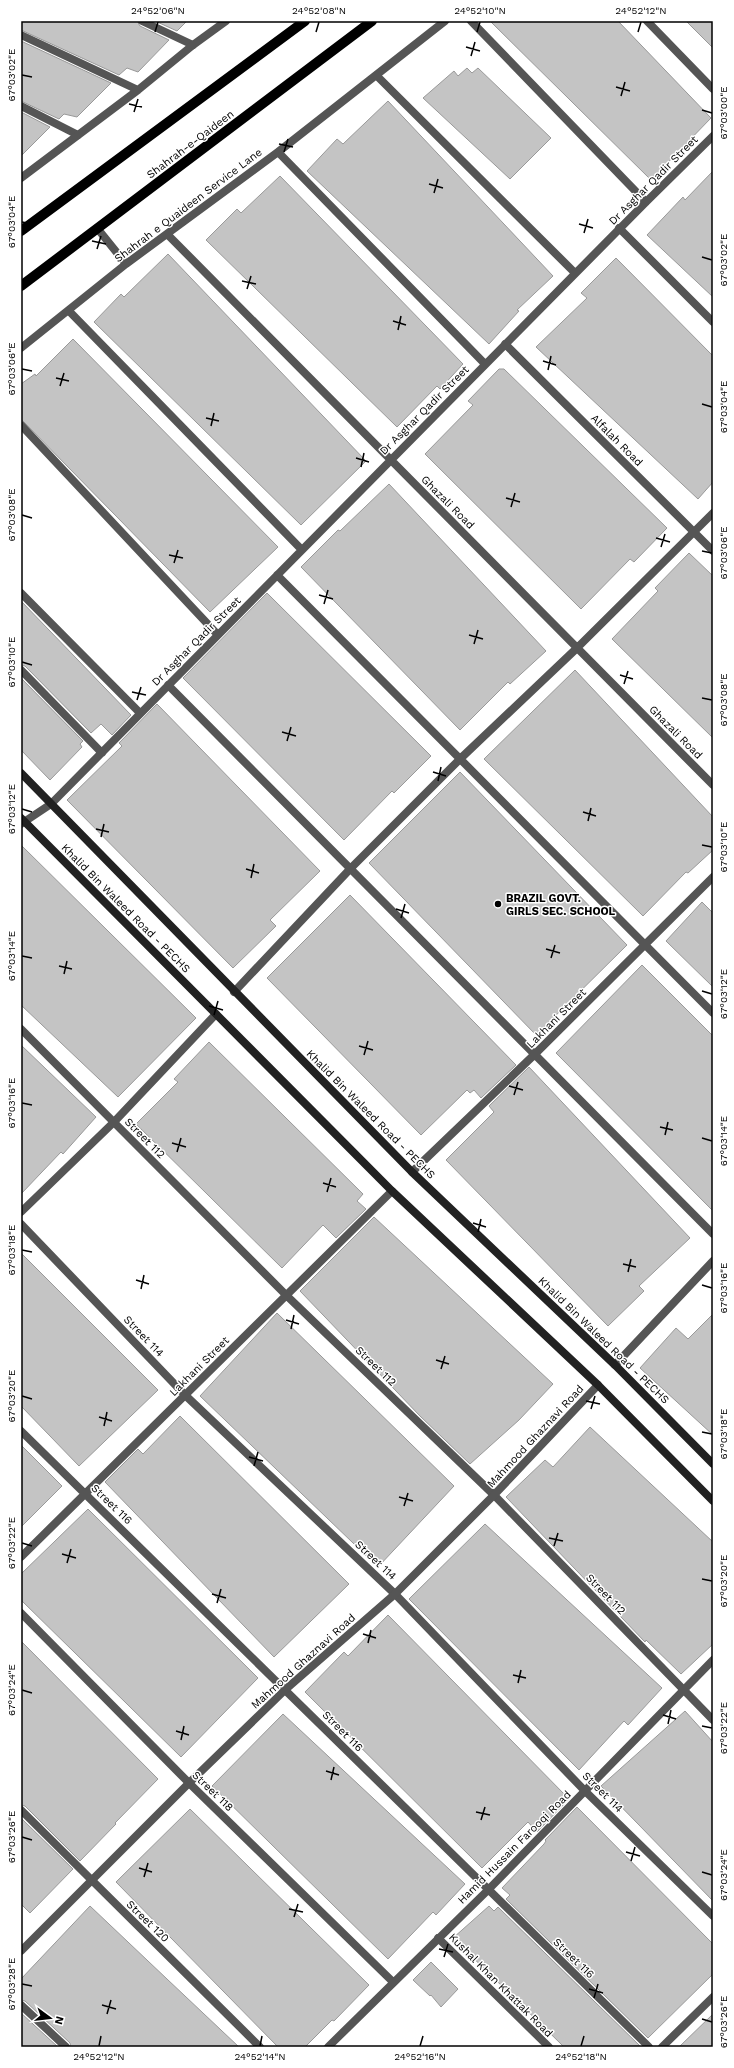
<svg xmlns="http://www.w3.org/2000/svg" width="734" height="2068" font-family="'Work Sans',sans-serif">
<rect width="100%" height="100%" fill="#fff"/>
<!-- building -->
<path fill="#c4c4c4" stroke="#999" d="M21 21H137L140 26 169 40 138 72 127 68 119 75 21 30Z
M155 21H187L177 31Z
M490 21H618L711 118 651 180Z
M686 21H713V48Z
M21 41 111 83 77 117 64 114 59 119 21 101Z
M467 68 472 73 478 68 551 138 510 179 423 98 454 71 458 76Z
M388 101 553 276 517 310 519 311 489 344 307 171 337 139 343 144Z
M21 112 50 127 21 156Z
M713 171V297L647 235 683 197 685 200Z
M280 176 463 364 440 389 437 386 397 427 206 240 237 209 241 213Z
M168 254 366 461 301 525 94 322 121 294 124 297Z
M616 258 713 356V482L698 499 536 347 587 298 581 293Z
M73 339 278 547 210 612 21 419V384L35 374 36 376Z
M499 369H504L667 528 634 562 630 559 581 609 425 454 473 405 468 401Z
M389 484 546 651 510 684 508 682 460 730 301 567 338 530 340 531Z
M689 553 713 576V738L612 639 658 591 655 588Z
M267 593 431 756 394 793 392 791 344 840 183 678Z
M21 601 131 715 112 735 101 724 91 733 25 666 21 665Z
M575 670 713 817V850L688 873 686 872 643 916 484 759Z
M21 678 83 741 80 744 82 747 50 780 21 750Z
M157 704 320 871 270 920 276 926 233 968 67 800 122 746 119 743Z
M460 772 627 945 536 1035 369 863Z
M21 845 196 1018 118 1097 21 1005Z
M350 895 516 1065 481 1098 474 1090 470 1093 467 1090 421 1135 267 978Z
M702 902 713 913V987L666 941Z
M642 965 713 1036V1211L556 1053Z
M209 1042 363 1194 357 1201 366 1209 336 1238 323 1225 282 1268 136 1124 178 1082 174 1079Z
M21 1045 96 1117 63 1154 61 1152 21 1194Z
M529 1067 690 1238 639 1286 644 1291 608 1326 446 1160 494 1112 489 1106Z
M374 1217 553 1384 519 1420 470 1464 420 1416 300 1291Z
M21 1253 158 1390 79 1466 21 1406Z
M277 1313 454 1486 378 1567 200 1396Z
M713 1314V1435L640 1368 676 1328 688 1339Z
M180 1416 349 1584 274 1657 105 1482 138 1449 143 1454Z
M590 1427 713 1542V1644L681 1674 646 1640 645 1642 506 1497 545 1460 553 1467Z
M21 1445 62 1486 21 1527Z
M88 1509 258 1678 181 1757 21 1600V1574Z
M485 1524 662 1688 628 1725 624 1721 579 1770 409 1599Z
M388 1615 569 1799 537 1832 528 1822 482 1868 305 1692 344 1652 348 1656Z
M21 1641 158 1779 115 1823 116 1824 80 1861 25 1806 21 1805Z
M685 1711 713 1742V1901L601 1786Z
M283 1714 465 1884 436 1915 433 1912 388 1959 212 1786Z
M577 1807 713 1944V1974L648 2038 506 1899 510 1895 502 1888 544 1844 546 1841 545 1840Z
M190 1809 369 1985 334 2021 332 2020 305 2047H278L116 1882Z
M21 1818 73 1869 30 1913 21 1904Z
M90 1906 167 1979 239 2047H71L70 2043 25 2001 21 2000V1979Z
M489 1906 494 1911 498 1907 640 2046 564 2047 453 1938Z
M431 1962 458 1989 441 2007 431 1995 430 1996 413 1980Z
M21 2013 58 2047H21Z
M713 2014V2047H679Z"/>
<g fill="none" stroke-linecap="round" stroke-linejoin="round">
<!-- service -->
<path stroke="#555" stroke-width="8" d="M142 21 193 45
M21 106 78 135"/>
<!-- minor -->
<path stroke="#555" stroke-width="8" d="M471 21 646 202
M647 21 713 89
M21 35 138 90
M376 75 575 273
M278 152 485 364
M21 178 138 90 193 45 226 21
M97 228 126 264
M619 228 713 322
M167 234 713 785
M69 311 302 550
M505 344 713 551
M21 348 126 264 278 152 445 21
M21 425 218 635
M277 575 713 1013
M21 593 140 713
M21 670 102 753
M168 685 713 1234
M21 824 51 804 646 202 713 136
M234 992 351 868 460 759 577 648 713 513
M21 1029 286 1295 494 1495 713 1720
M412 1172 535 1054 713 877
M21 1212 114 1122 216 1014
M21 1224 185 1395 395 1594 585 1791 713 1916
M21 1431 649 2047
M21 1557 392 1191
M21 1613 189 1783 393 1982
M21 1810 260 2047
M438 1938 549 2047
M21 2005 66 2047
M328 2047 488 1890 713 1660
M662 2047 713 1997"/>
<!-- tertiary -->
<path stroke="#555" stroke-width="8" d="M615 1365 713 1261
M21 1951 189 1783 286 1689 395 1594 494 1495 598 1385"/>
<!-- secondary -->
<path stroke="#222" stroke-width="8" d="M21 773 412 1172 615 1365 713 1464
M21 818 392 1191 598 1385 713 1501"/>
<!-- primary -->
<path stroke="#000" stroke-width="10" d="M21 231 305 21
M21 286 372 21"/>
</g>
<!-- ticks -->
<path fill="none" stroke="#000" stroke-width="1.5" d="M155 32 158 22M316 32 319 22M477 32 480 22M638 32 641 22M466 47 480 51M471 56 475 42M22 75 32 77M616 87 630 91M621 96 625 82M129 104 142 107M702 110 712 113M134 112 138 99M279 144 293 147M284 152 288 139M429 184 443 188M434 193 438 179M22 222 32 224M579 224 593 228M584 233 588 219M92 241 106 244M97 249 101 236M702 257 712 260M242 281 256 284M247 289 251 276M393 321 406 325M398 330 401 316M543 361 556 365M22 369 32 371M548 370 551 356M56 378 69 381M60 386 64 373M702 404 712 407M206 418 219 421M211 426 214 413M356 458 369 462M361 467 364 453M506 498 520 502M511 507 515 493M22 515 32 518M656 538 670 542M661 547 665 534M702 551 712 553M169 555 183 558M174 563 178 550M319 595 333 599M324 604 328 590M469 635 483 639M474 644 478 630M22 662 32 665M620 675 633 679M624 684 628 671M132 692 146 695M702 698 712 700M137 700 141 687M282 732 296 736M287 741 291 727M433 772 446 776M438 781 441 767M22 809 32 812M583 812 596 816M588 821 591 808M96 829 109 832M101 837 104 824M702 845 712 847M246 869 259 873M251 878 254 864M396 909 409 913M401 918 405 904M546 949 560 953M22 956 32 958M551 958 555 945M59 966 72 969M64 974 67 961M702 991 712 994M209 1006 223 1010M214 1015 218 1001M359 1046 373 1050M364 1055 368 1041M509 1086 523 1090M514 1095 518 1082M22 1103 32 1105M660 1127 673 1130M665 1135 668 1122M702 1138 712 1141M172 1143 186 1147M177 1152 181 1138M323 1183 336 1187M327 1192 331 1178M473 1223 486 1227M478 1232 481 1219M22 1250 32 1252M623 1264 636 1267M628 1272 631 1259M136 1280 149 1284M702 1285 712 1288M141 1289 144 1275M286 1320 299 1324M291 1329 294 1315M436 1360 449 1364M441 1369 445 1356M22 1396 32 1399M586 1401 600 1404M591 1409 595 1396M99 1417 112 1421M104 1426 107 1412M702 1432 712 1434M249 1457 263 1461M254 1466 258 1452M399 1497 413 1501M404 1506 408 1493M549 1538 563 1541M22 1543 32 1546M554 1546 558 1533M62 1554 76 1558M67 1563 71 1549M702 1579 712 1581M212 1594 226 1598M217 1603 221 1589M363 1634 376 1638M368 1643 371 1630M513 1675 526 1678M518 1683 521 1670M22 1690 32 1693M663 1715 676 1719M668 1724 671 1710M702 1726 712 1728M176 1731 189 1735M181 1740 184 1726M326 1771 339 1775M331 1780 334 1767M476 1812 490 1815M481 1820 485 1807M22 1837 32 1840M626 1852 640 1856M631 1861 635 1847M139 1868 152 1872M702 1872 712 1875M144 1877 148 1863M289 1909 303 1912M294 1917 298 1904M439 1949 453 1952M444 1957 448 1944M22 1984 32 1986M589 1989 603 1993M594 1998 598 1984M102 2005 116 2009M107 2014 111 2000M702 2019 712 2022M99 2046 101 2036M260 2046 262 2036M420 2046 423 2036M581 2046 584 2036"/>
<!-- markers -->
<circle fill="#000" stroke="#fff" stroke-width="1.5" cx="498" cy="904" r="4"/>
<g text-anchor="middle" stroke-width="3" stroke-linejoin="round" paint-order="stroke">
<!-- street labels -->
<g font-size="11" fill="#000" stroke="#fff">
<text transform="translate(190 144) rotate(-37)" y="4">Shahrah-e-Qaideen</text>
<text transform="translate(653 180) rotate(-45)" y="4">Dr Asghar Qadir Street</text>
<text transform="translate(188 205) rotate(-37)" y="4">Shahrah e Quaideen Service Lane</text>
<text transform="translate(424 410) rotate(-45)" y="4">Dr Asghar Qadir Street</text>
<text transform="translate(617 440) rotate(45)" y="4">Alfalah Road</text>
<text transform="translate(448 502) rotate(45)" y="4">Ghazali Road</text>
<text transform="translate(196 641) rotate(-45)" y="4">Dr Asghar Qadir Street</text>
<text transform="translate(676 732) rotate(45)" y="4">Ghazali Road</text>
<text transform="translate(126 908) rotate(45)" y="4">Khalid Bin Waleed Road - PECHS</text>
<text transform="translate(556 1018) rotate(-45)" y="4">Lakhani Street</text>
<text transform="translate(371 1114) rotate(45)" y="4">Khalid Bin Waleed Road - PECHS</text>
<text transform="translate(145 1138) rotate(45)" y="4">Street 112</text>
<text transform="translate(144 1336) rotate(46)" y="4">Street 114</text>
<text transform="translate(604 1340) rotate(44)" y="4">Khalid Bin Waleed Road - PECHS</text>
<text transform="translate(199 1366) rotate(-45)" y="4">Lakhani Street</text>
<text transform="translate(376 1366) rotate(44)" y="4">Street 112</text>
<text transform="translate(535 1436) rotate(-47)" y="4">Mahmood Ghaznavi Road</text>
<text transform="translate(112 1504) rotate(44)" y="4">Street 116</text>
<text transform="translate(376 1560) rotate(43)" y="4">Street 114</text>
<text transform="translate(606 1594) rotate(46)" y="4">Street 112</text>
<text transform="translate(303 1661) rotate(-42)" y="4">Mahmood Ghaznavi Road</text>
<text transform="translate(343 1731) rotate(45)" y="4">Street 116</text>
<text transform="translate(213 1791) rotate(44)" y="4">Street 118</text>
<text transform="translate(603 1792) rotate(45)" y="4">Street 114</text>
<text transform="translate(514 1847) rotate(-45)" y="4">Hamid Hussain Farooqi Road</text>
<text transform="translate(148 1921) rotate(44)" y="4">Street 120</text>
<text transform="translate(574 1958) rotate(44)" y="4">Street 116</text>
<text transform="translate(501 1985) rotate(45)" y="4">Kushal Khan Khattak Road</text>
</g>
<!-- poi labels -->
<g font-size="11" font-weight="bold" fill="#000" stroke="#fff" text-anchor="start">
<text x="506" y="902">BRAZIL GOVT.<tspan x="506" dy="13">GIRLS SEC. SCHOOL</tspan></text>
</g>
</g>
<!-- border -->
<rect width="734" height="2068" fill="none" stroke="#ffffff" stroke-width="44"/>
<!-- north arrow -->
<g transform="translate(50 2018) rotate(105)" stroke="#ffffff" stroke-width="3" paint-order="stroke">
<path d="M0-3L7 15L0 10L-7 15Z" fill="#000000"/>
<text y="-6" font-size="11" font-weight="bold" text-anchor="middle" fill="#000000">N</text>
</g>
<rect x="22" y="22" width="690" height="2024" fill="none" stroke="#000" stroke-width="1.5"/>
<g font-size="10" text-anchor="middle" fill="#000">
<text x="158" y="14">24°52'06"N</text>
<text x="319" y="14">24°52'08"N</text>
<text x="480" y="14">24°52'10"N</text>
<text x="641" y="14">24°52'12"N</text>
<text transform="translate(11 75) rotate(-90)" y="4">67°03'02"E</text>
<text transform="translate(723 113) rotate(-90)" y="4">67°03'00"E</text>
<text transform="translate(11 222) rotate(-90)" y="4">67°03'04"E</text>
<text transform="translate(723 260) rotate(-90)" y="4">67°03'02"E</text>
<text transform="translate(11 369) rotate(-90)" y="4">67°03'06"E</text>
<text transform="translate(723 407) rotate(-90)" y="4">67°03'04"E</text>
<text transform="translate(11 515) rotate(-90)" y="4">67°03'08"E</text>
<text transform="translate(723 553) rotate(-90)" y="4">67°03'06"E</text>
<text transform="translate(11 662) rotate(-90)" y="4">67°03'10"E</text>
<text transform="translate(723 700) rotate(-90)" y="4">67°03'08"E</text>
<text transform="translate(11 809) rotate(-90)" y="4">67°03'12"E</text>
<text transform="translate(723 847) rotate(-90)" y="4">67°03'10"E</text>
<text transform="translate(11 956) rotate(-90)" y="4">67°03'14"E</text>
<text transform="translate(723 994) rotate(-90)" y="4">67°03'12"E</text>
<text transform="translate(11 1103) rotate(-90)" y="4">67°03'16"E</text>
<text transform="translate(723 1141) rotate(-90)" y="4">67°03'14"E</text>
<text transform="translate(11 1250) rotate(-90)" y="4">67°03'18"E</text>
<text transform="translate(723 1288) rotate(-90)" y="4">67°03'16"E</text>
<text transform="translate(11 1396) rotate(-90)" y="4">67°03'20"E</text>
<text transform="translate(723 1434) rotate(-90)" y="4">67°03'18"E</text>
<text transform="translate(11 1543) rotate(-90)" y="4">67°03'22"E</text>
<text transform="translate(723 1581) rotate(-90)" y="4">67°03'20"E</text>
<text transform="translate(11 1690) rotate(-90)" y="4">67°03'24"E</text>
<text transform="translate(723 1728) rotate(-90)" y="4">67°03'22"E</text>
<text transform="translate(11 1837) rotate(-90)" y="4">67°03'26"E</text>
<text transform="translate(723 1875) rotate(-90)" y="4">67°03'24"E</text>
<text transform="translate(11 1984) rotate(-90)" y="4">67°03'28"E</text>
<text transform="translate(723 2022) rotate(-90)" y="4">67°03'26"E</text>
<text x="99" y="2060">24°52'12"N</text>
<text x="260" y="2060">24°52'14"N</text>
<text x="420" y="2060">24°52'16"N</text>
<text x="581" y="2060">24°52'18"N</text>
</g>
</svg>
